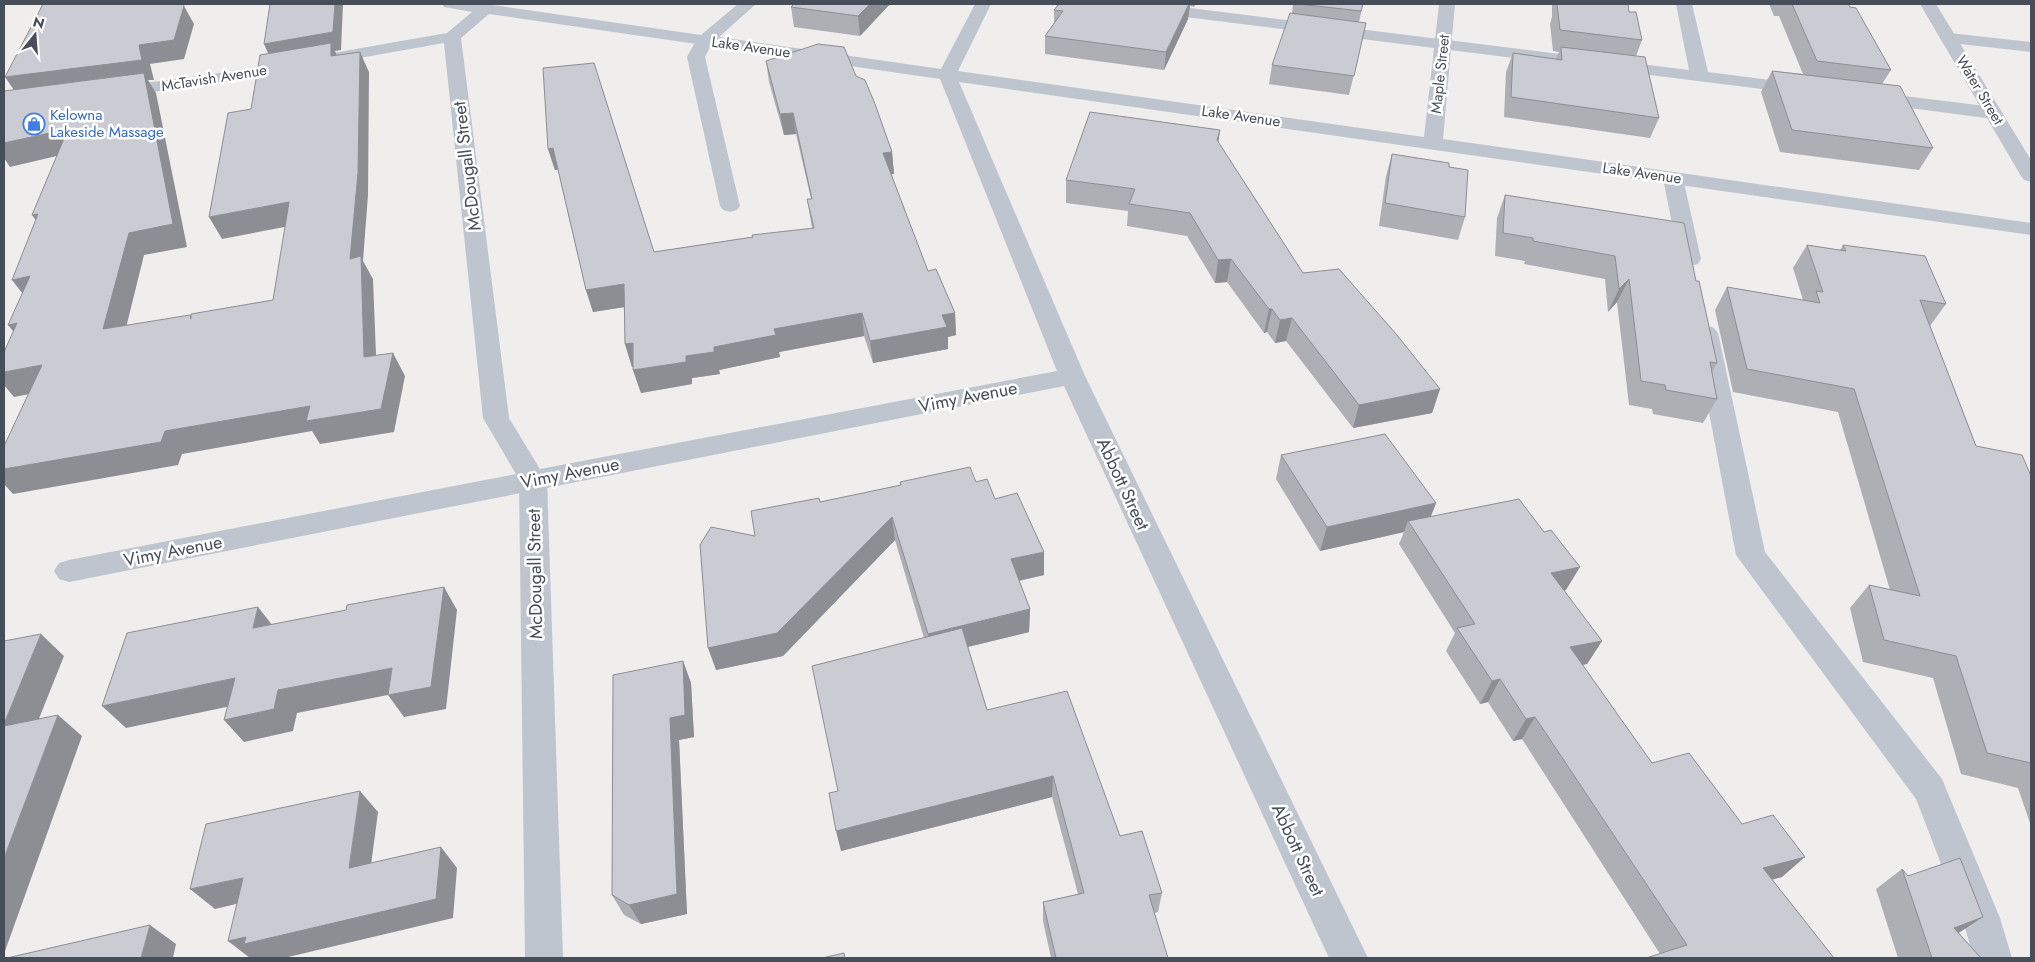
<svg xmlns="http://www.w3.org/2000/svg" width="2035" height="962" font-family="Jost,sans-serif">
<rect width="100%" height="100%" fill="#f0eded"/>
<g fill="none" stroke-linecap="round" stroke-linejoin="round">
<!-- service -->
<path fill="#bec5cf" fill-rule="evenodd" d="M1113 4H1158L1689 70 1676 4H1692L1708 72 1802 84 1808 85 1811 89 1808 93 1802 94 1121 9 1115 7Z
M1949 33 2031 42V52L1943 42 1940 38 1943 34Z
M704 36 710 37 713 41 705 57 740 206 737 210 730 212 723 210 720 206 687 57 698 37Z
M1872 92 1993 107 2000 109 2002 113 2000 117 1993 119 1865 102 1863 98 1865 94Z
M1673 172 1680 174 1683 178 1701 259 1698 264 1690 266 1682 264 1679 259 1663 178 1666 174Z
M1706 325 1714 328 1718 333 1765 552 1942 779 2000 918 2012 958H1974L1962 918 1916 799 1736 555 1694 333 1698 328Z
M533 470 543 473 547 480 563 958H525L519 480 523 473Z"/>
<!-- minor -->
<path fill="#bec5cf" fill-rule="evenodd" d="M442 4H486L701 35 738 4H756L719 37 941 69 975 4H991L958 71 1424 137 1439 4H1455L1443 139 2031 223V235L959 82 1085 376 1368 958H1329L1064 386 69 582 59 579 54 571 59 563 69 560 516 474 483 418 444 43 213 84 114 97 108 96 105 92 108 88 114 87 213 74 447 33 472 12 444 7ZM489 14 940 79 1057 371 540 469 509 418 461 38Z
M1920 4H1936L2031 160V182L2024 180 2021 176Z"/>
</g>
<!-- wall -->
<path fill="#aeafb5" d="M794 4H890L860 36 794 27 791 7Z
M1059 4H1196L1194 7 1190 6 1188 19 1164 70 1045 54V36L1054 23V10Z
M1293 4H1363L1359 22 1366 23 1349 95 1269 84 1272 65 1292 14Z
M1552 4H1628L1629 12 1642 40 1636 56 1659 118 1650 138 1504 117 1506 72 1513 53 1556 59 1559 52 1553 51 1550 24 1552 17Z
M1769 4H1848L1891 70 1882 84 1933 148 1919 170 1780 152 1761 92 1772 71 1803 74 1779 16H1774Z
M766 61 856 76 892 152 894 174H891L928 271 955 313 956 335 948 337V349L873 363 864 336 779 352 780 357 719 370 720 374 692 378V384L641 393 633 370V366L632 367 625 344 624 307 593 312 586 290 558 170H555L548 149 654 252 812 228 807 199H811L796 134 784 135 769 82Z
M1220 130 1218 143 1303 273 1440 389 1432 413 1353 428 1286 341 1275 343 1267 332 1264 333 1227 282 1215 283 1187 236 1127 226 1128 211 1066 203V180Z
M1392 154 1449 167 1465 217 1458 240 1379 226 1386 176Z
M1505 195 1696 281 1717 363 1712 372 1717 399 1703 423 1653 414 1652 409 1629 405 1617 302 1608 312 1605 279 1524 264 1525 261 1495 256 1497 218Z
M1807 245 1840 250 1843 245 1946 304 1930 326 1976 446 2031 476V826L2018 788 1961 774 1933 678 1863 662 1850 608 1869 585 1890 590 1838 412 1733 392 1715 310 1727 287 1803 300 1793 268Z
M1281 455 1436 503 1431 516 1566 590 1564 591 1602 641 1587 664 1582 665 1652 763 1782 877 1772 879 1834 958 1660 954 1522 739 1513 741 1488 702 1480 704 1446 651 1455 633 1399 544 1404 532 1320 551 1276 479Z
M900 482H976L995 499 1044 575 1019 581 1030 609 1029 632 968 647 987 710 1120 836 1162 893 1158 912 1154 913 1168 958H1051L1043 921V902L1078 894 1052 797 841 851 838 791 924 638 895 540 783 656 716 670 755 536 820 502 901 485Z
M683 661 691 683 694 737 679 740 687 914 641 924 624 915 612 895Z
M1902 869 1959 933 1981 958H1898L1876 889Z"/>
<!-- shaded-wall -->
<path fill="#8d8e94" d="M335 4H343L341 50 335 51 340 63 272 62 264 44Z
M870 4H890L860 36 858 16Z
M1189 4H1190L1188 19 1164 70 1166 52Z
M184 6 194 24 184 59 150 64 154 80H148L156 93 187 247 144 255 120 352 103 329 146 80 18 96 5 77 139 45Z
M360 52 369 72 368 195 363 261 373 279 377 380 364 357 350 259Z
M793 113 796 134 784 135 780 114Z
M68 129 82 150 10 167 4 158V143Z
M1220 130 1217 152V140Z
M553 148 560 169 555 170 548 149Z
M892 152 894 174 885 175 883 153Z
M289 202 300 224 222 239 209 217Z
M38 214 48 237 32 215Z
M1231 259 1227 282 1215 283 1218 260Z
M30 276 29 302 12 280Z
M1629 279 1617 302 1608 312 1619 289Z
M624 284 631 306 593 312 586 290Z
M1269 309H1272L1267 332 1264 333Z
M862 313 864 336 779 352 780 357 719 370 720 374 692 378V384L641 393 633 370 686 356 774 329Z
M955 313 956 335 948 337V349L873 363 870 341 942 315Z
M1292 318 1286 341 1275 343 1280 320Z
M17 323 26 347 8 325Z
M633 343 640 365 632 367 625 344Z
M393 353 405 376 394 432 320 444 312 431 182 454 178 465 13 494 4 484V469L165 431Z
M42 365 61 388 14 397 4 385V372Z
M1440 389 1432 413 1353 428 1359 405Z
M1436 503 1427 526 1408 521 1404 532 1320 551 1327 527Z
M892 517 895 540 783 656 716 670 708 648Z
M1044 552V575L1012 582 1011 559Z
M1580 567 1566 590 1538 596 1551 573Z
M444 587 457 610 446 709 404 717 388 695Z
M258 607 276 630 253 628Z
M1030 609 1029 632 930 656 928 634Z
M41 634 64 656 28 746 4 726V724Z
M1602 641 1587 664 1556 670 1570 647Z
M683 661 691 683 694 737 679 740 687 914 641 924 629 905Z
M392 668 408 691 297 713 293 731 244 742 224 720 278 690Z
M235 678 255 701 126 728 102 706Z
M1500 679 1488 702 1480 704 1492 681Z
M58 715 82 736 4 954V858Z
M1535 717 1522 739 1513 741 1526 719Z
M1053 776 1052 797 841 851 836 831Z
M360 791 378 812 368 888 349 868Z
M441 847 457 868 453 918 284 958H262L261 957 250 958 228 941Z
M1805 857 1782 877 1742 888 1763 868Z
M243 878 265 897 215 909 190 889Z
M1983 917 1954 936V928Z
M150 925 176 944 173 958H141Z"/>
<!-- building -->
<path fill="#cacbd3" stroke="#8d8e94" d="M43 4H183L184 6 174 40 139 45 142 60 5 77Z
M270 4H335L333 32 264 44Z
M794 4H870L858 16 791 7Z
M1059 4H1189L1166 52 1045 36 1063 11 1054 10Z
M1298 4H1363L1361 11Z
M1557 4H1628L1629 12H1636L1642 40 1560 30Z
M1792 4H1848L1850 7 1856 8 1891 70 1817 61Z
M1290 13 1366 23 1354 76 1272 65Z
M331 43V56L360 52 358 173 350 259 361 256 364 357 393 353 381 409 306 421 310 406 165 431 161 442 4 469V446L42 365 4 372V352L17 323 8 325 30 276 12 280 38 214 32 215 68 129 4 143V91L144 73 173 224 129 233 103 329 190 315 191 319V314L273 300 289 202 209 217 228 113 251 109 260 55Z
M818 44 844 47 856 76 865 80 875 104 892 152 883 153 928 271 936 269 955 313 942 315 947 327 870 341 862 313 774 329 776 335 714 347V352L686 356V362L633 370V343L625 344 624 284 586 290 553 148 548 149 543 68 594 63 654 252 753 237 752 235 814 228 807 199H812L793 113 780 114 766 61Z
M1561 47 1645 57 1659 118 1511 97 1513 53 1562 60Z
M1772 71 1900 86 1933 148 1792 130Z
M1090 112 1220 130 1217 140 1303 273 1339 269 1397 335 1440 389 1359 405 1292 318 1280 320 1272 309H1269L1231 259 1218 260 1190 213 1129 204 1135 189 1066 180Z
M1392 154 1449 163V167L1468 170 1465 217 1385 203Z
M1505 195 1684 223 1696 281H1699L1717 363 1710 362 1717 399 1666 390 1665 385 1641 381 1629 279 1619 289 1615 256 1533 241V238L1503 233Z
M1807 245 1846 251 1843 245 1925 256 1946 304 1920 300 1976 446 2022 455 2031 476V763L1987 753 1956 656 1884 640 1869 585 1920 596 1854 389 1747 369 1727 287 1820 303 1816 291 1823 292Z
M1385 434 1436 503 1327 527 1281 455Z
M970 467 976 482 987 479 995 499 1017 493 1044 552 1011 559 1030 609 928 634 892 517 777 633 708 648 700 545 711 527 755 536 751 511 819 498 820 502 901 485 900 482Z
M1519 499 1544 532 1551 530 1580 567 1551 573 1602 641 1570 647 1652 763 1689 753 1742 824 1773 815 1805 857 1763 868 1834 958H1646L1687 945 1535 717 1526 719 1500 679 1492 681 1457 628 1475 624 1408 521Z
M444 587 431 687 388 695 392 668 278 690 274 709 224 720 235 678 102 706 127 633 258 607 253 628 346 610 347 605Z
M962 628 987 710 1067 691 1120 836 1142 831 1162 893 1149 895 1168 958H1056L1043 902 1084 893 1053 776 836 831 829 793 838 791 812 666Z
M41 634 4 724V641Z
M683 661 685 715 670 718 677 894 629 905 612 895 613 675Z
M58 715 4 858V726Z
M360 791 349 868 441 847 436 899 244 944 246 937 228 941 243 878 190 889 206 824Z
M1960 858 1983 917 1954 928 1981 958H1932L1902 869 1908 876Z
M150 925 141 958H7Z
M844 953 845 958H822Z"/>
<!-- icons -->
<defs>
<g id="shop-ring" transform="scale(1.125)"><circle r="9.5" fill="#fff" stroke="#3f7fe0" stroke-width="1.5"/><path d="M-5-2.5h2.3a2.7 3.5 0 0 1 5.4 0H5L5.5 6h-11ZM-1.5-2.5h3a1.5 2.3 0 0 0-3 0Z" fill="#3f7fe0"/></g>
</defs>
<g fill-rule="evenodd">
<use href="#shop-ring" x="34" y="124"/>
</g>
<g text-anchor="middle" stroke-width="5" stroke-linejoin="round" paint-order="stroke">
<!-- far-street labels -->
<g font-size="15" fill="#464e5a" stroke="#fff">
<text transform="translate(751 47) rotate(8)" y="5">Lake Avenue</text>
<text transform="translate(1440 74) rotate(-84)" y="5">Maple Street</text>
<text transform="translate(214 78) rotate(-9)" y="5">McTavish Avenue</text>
<text transform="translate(1980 90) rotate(59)" y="5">Water Street</text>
<text transform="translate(1241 116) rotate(8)" y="5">Lake Avenue</text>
<text transform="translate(1642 173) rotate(8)" y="5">Lake Avenue</text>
</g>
<!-- far-shop labels -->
<g font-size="15" fill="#366cbe" stroke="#fff" text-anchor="start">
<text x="50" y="120">Kelowna<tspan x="50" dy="17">Lakeside Massage</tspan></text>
</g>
<!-- street labels -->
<g font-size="18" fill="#464e5a" stroke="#fff">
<text transform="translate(467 166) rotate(-97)" y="6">McDougall Street</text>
<text transform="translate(968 397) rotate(-11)" y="6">Vimy Avenue</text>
<text transform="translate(570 473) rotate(-11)" y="6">Vimy Avenue</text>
<text transform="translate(1123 484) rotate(65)" y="6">Abbott Street</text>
<text transform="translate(173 551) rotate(-11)" y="6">Vimy Avenue</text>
<text transform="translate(535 574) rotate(-91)" y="6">McDougall Street</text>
<text transform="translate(1298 850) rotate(65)" y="6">Abbott Street</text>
</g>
</g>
<!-- border -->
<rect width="2035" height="962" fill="none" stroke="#464e5a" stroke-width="10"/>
<!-- north arrow -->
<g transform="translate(35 35) rotate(17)" stroke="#ffffff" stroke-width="4" paint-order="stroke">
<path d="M0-4L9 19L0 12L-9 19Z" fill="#464e5a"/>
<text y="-8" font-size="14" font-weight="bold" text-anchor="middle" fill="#464e5a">N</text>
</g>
</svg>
